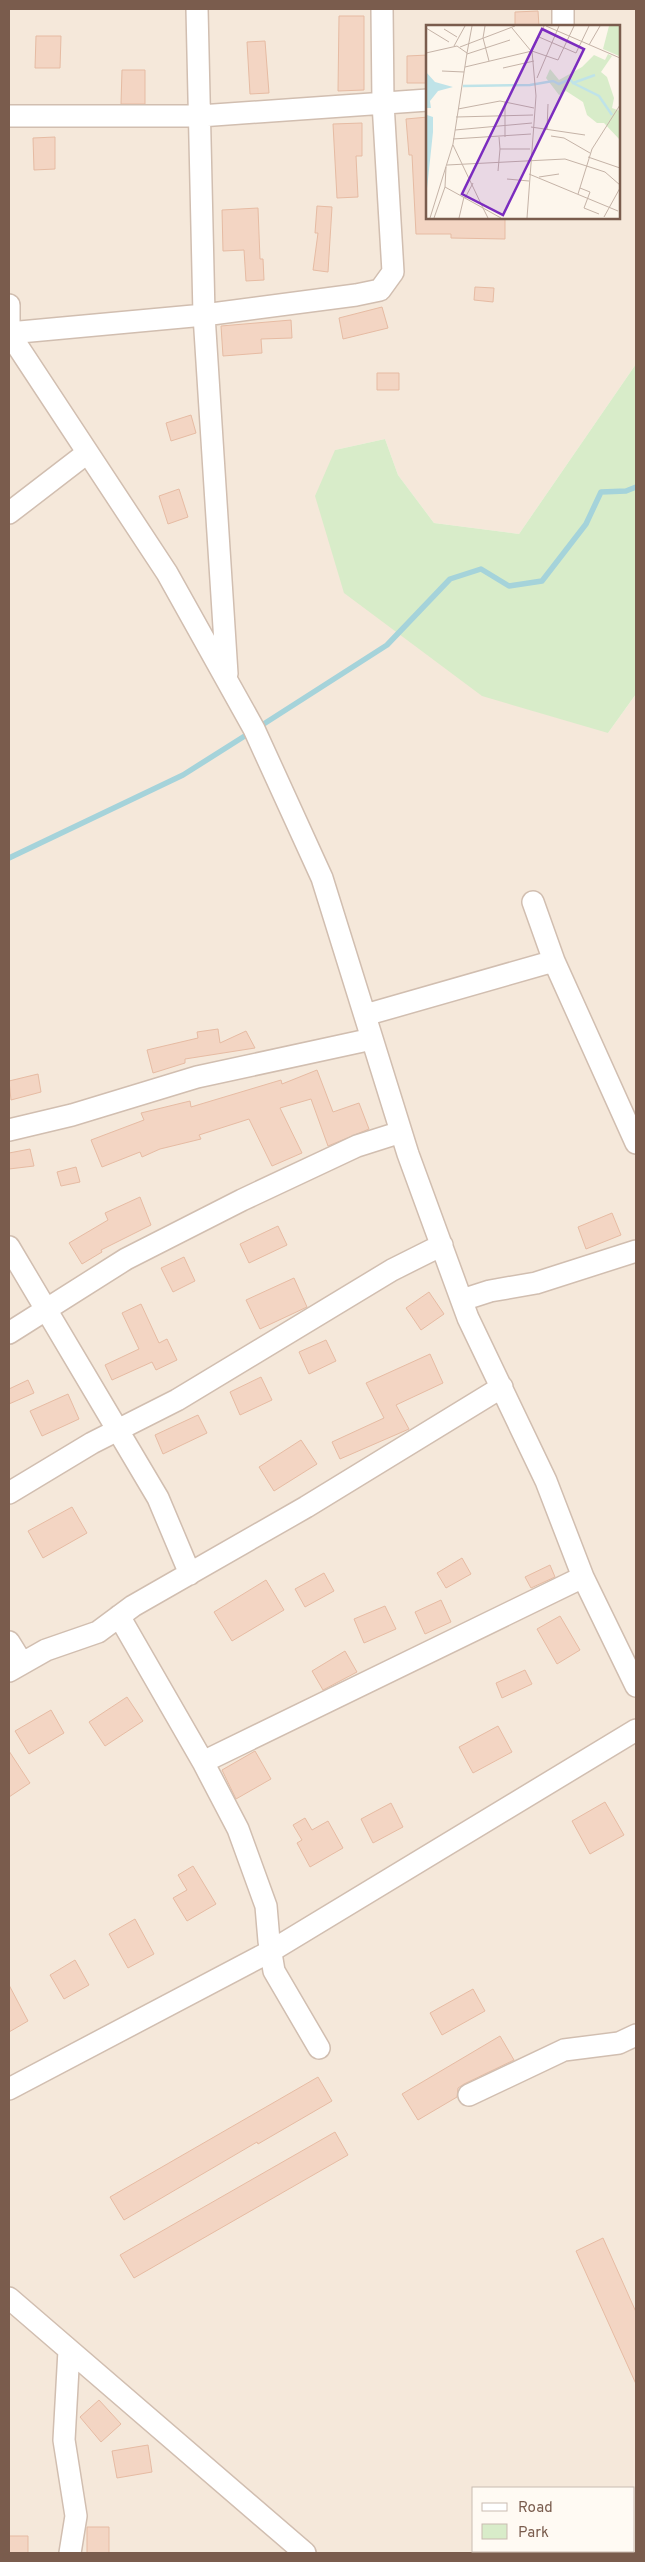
<svg xmlns="http://www.w3.org/2000/svg" width="645" height="2562" font-family="Overpass,sans-serif">
<rect width="100%" height="100%" fill="#fdf6ec"/>
<!-- residential -->
<path fill="#f5e8da" fill-rule="evenodd" d="M9 9H636V364L519 534 434 523 398 475 385 439 335 450 608 733 636 694V2553H9ZM428 26H619V218H428ZM474 2488H634V2551H474Z"/>
<!-- green -->
<path fill="#d8ecc9" d="M636 364V694L608 733 482 696 344 593 315 496 335 450 385 439 398 475 434 523 519 534Z"/>
<g fill="none" stroke-linecap="round" stroke-linejoin="round">
<!-- stream -->
<path stroke="#a5d3da" stroke-width="5.5" d="M259 727 387 645 450 579 481 569 509 586 542 581 586 524 601 492 626 491 636 487
M9 858 183 775 251 732"/>
</g>
<!-- building -->
<path fill="#f3d5c3" stroke="#e6bba3" d="M538 11 539 26H515V12Z
M339 16H364V90L338 91Z
M36 36H61L60 68H35Z
M265 41 269 93 250 94 247 42Z
M428 55V83H407V56Z
M122 70H145V104H121Z
M428 117V218H505V239L451 238V234H416L412 155H409L406 119Z
M362 123V156H356L358 197 337 198 333 124Z
M55 137V169L34 170 33 138Z
M317 206 332 207 328 272 313 270 318 233H315Z
M258 208 260 259H263L264 280 246 281 244 250 223 251 222 210Z
M475 287 494 288 493 302 474 300Z
M382 307 388 328 343 339 339 318Z
M291 320 292 338 261 339 262 353 223 356 221 326Z
M377 373H399V390H377Z
M191 415 196 433 171 441 166 423Z
M179 489 188 517 168 524 159 496Z
M218 1029 220 1043 246 1031 255 1048 185 1059V1063L153 1073 147 1050 198 1038 197 1032Z
M317 1070 333 1112 359 1103 369 1129 328 1146 311 1099 280 1108 302 1153 272 1166 249 1119 199 1135 201 1139 160 1149 142 1157 140 1152 102 1167 91 1140 144 1120 141 1113 190 1101 191 1107 281 1080 282 1084Z
M38 1074 41 1092 11 1100 9 1081Z
M30 1149 34 1166 9 1169V1153Z
M76 1167 80 1182 61 1186 57 1172Z
M140 1197 151 1225 101 1250 102 1252 82 1264 69 1243 108 1220 105 1213Z
M612 1213 621 1235 586 1249 578 1227Z
M278 1226 287 1245 249 1263 240 1244Z
M184 1257 195 1281 173 1292 161 1268Z
M294 1278 307 1307 260 1329 246 1300Z
M429 1292 444 1314 421 1330 406 1308Z
M141 1304 159 1343 167 1339 177 1360 156 1370 152 1362 112 1380 105 1365 139 1349 122 1313Z
M326 1340 336 1361 309 1374 299 1352Z
M430 1354 443 1383 396 1405 409 1429 340 1459 332 1442 384 1418 366 1383Z
M261 1377 272 1400 240 1415 230 1392Z
M28 1380 34 1393 9 1404V1389Z
M68 1394 79 1419 42 1436 30 1411Z
M198 1415 207 1433 163 1454 155 1435Z
M301 1440 317 1464 274 1491 259 1467Z
M72 1507 87 1533 43 1558 28 1531Z
M462 1558 471 1574 446 1588 437 1573Z
M550 1565 555 1577 531 1588 525 1577Z
M324 1573 334 1591 305 1607 295 1589Z
M266 1580 284 1610 232 1641 214 1612Z
M441 1600 451 1622 425 1634 415 1612Z
M385 1606 396 1629 364 1643 354 1619Z
M560 1616 580 1650 557 1664 537 1629Z
M345 1651 357 1672 323 1690 312 1671Z
M525 1670 532 1684 502 1698 496 1683Z
M127 1697 143 1721 105 1746 89 1722Z
M51 1710 64 1733 29 1754 15 1731Z
M498 1726 512 1752 473 1773 459 1747Z
M9 1751 30 1783 9 1797Z
M255 1751 271 1779 236 1799 222 1770Z
M605 1802 624 1835 590 1854 572 1821Z
M391 1803 403 1827 373 1843 361 1819Z
M305 1818 312 1830 328 1821 343 1848 310 1867 297 1843 302 1840 293 1825Z
M193 1866 216 1904 187 1921 173 1898 187 1890 178 1875Z
M135 1919 154 1954 128 1968 109 1934Z
M75 1960 89 1985 64 1999 50 1975Z
M9 1985 28 2021 9 2032Z
M473 1989 485 2011 442 2035 430 2013Z
M500 2036 514 2060 464 2084 458 2088 457 2097 418 2120 402 2094Z
M318 2077 332 2101 258 2144 257 2142 124 2220 110 2197Z
M335 2132 348 2155 134 2278 120 2255Z
M603 2238 636 2312V2384L576 2251Z
M99 2400 121 2424 101 2442 80 2417Z
M148 2445 152 2472 117 2478 112 2451Z
M87 2527H109V2553H87Z
M9 2536H28V2553H9Z"/>
<g fill="none" stroke-linecap="round" stroke-linejoin="round">
<!-- minor casing -->
<g stroke="#d1beb0" stroke-width="24">
<path id="minor" d="M197 9 204 315 227 674
M563 26V9
M9 116H200L428 100
M9 305V333L167 573 254 729 322 878 408 1154 468 1318 546 1481 583 1577 636 1686
M9 333 204 315 356 295 380 290 393 272 383 103 382 9
M9 513 87 453
M533 902 554 961 636 1143
M365 1015 554 961
M9 1130 72 1115 197 1077 372 1039
M9 1247 158 1498 190 1574
M462 1300 490 1291 536 1283 636 1251
M9 1333 126 1259 242 1200 357 1146 401 1132
M9 1493 92 1443 177 1400 392 1270 442 1245
M119 1616 203 1762 583 1577
M9 1642 22 1663
M9 1671 46 1650 98 1632 133 1606 306 1507 502 1387
M203 1762 238 1829 266 1906 269 1941 274 1971 319 2048
M9 2089 271 1951 636 1730
M469 2095 564 2050 619 2043 636 2035
M9 2298 305 2553
M69 2350 64 2440 76 2516 70 2553"/>
</g>
<!-- minor -->
<use href="#minor" stroke="#fff" stroke-width="21"/>
</g>
<!-- overview -->
<g transform="translate(426 25)">
<rect width="194" height="194" fill="#fdf6ec"/>
<path d="M183 1H194L193 31 177 24ZM182 29 186 31 175 47 181 52 188 73 186 83 194 86V115L178 98H171L161 90 157 77 140 66 133 70 120 53 124 44 133 55 156 42 168 30 179 35Z" fill="#d8ecc9"/>
<path d="M0 47 9 57 27 62 12 66 4 76 5 83H0ZM1 90 7 92V107L0 173Z" fill="#bfe3e8"/>
<path fill="none" stroke="#bfe3e8" stroke-width="2.5" d="M147 58 173 71 186 90M37 61 104 60 127 56 133 59 144 54 147 58 169 50"/>
<path fill="none" stroke="#c5b3a7" stroke-width="1" d="M59 1 57 13 63 36M120 1 194 33M0 3 23 17M86 3 105 26M18 4 31 12M113 12 150 28 163 1M163 20 174 1M28 21 39 1M34 22 89 1M0 28 31 21 41 28M41 28 46 1M41 29 84 15M39 42 106 26 132 35 148 1M77 43 108 36M16 46 38 47M111 53 133 1M79 77V112M32 84 74 76 108 83M30 92 107 90M105 102 159 110M29 105 106 98M121 105 122 79M125 111 138 113 164 128M73 112 74 124H104M27 114 105 109M27 120 57 183 75 193M162 132 194 143M21 140 139 134 179 147 194 160M72 146 74 124M103 149 192 186M113 152 133 149M81 154 103 156M19 162 57 183 62 193M154 163 164 167 158 183 173 189M152 169 166 124 194 80M39 173 47 158M178 192 194 163M4 193 27 119 41 28M8 193 19 162 20 142M33 193 38 172M101 193 110 71 106 26 118 1"/>
<path fill="#7b2cbf" fill-opacity="0.15" stroke="#7b2cbf" stroke-width="2.5" d="M116 4 158 24 77 190 36 169Z"/>
<rect width="194" height="194" fill="none" stroke="#7a5c4d" stroke-width="2.5"/>
</g>
<!-- border -->
<rect width="645" height="2562" fill="none" stroke="#7a5c4d" stroke-width="20"/>
<!-- legend -->
<rect x="472" y="2487" width="162" height="65" fill="#fffaf3" stroke="#cabbb1"/>
<rect x="482" y="2503" width="25" height="8" fill="#ffffff" stroke="#cabbb1"/>
<text x="518" y="2512" font-size="15" fill="#7a5c4d">Road</text>
<rect x="482" y="2524" width="25" height="15" fill="#d8ecc9" stroke="#cabbb1"/>
<text x="518" y="2537" font-size="15" fill="#7a5c4d">Park</text>
</svg>
